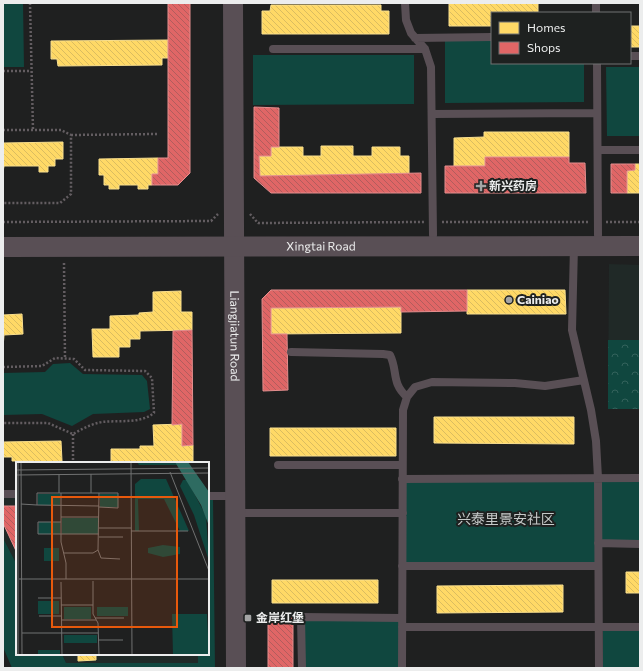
<svg xmlns="http://www.w3.org/2000/svg" width="643" height="671" font-family="Commissioner,'Noto Sans SC',sans-serif">
<defs>
<pattern id="forest-crowns" width="20" height="18" patternUnits="userSpaceOnUse"><rect width="20" height="18" fill="#10473f"/><path d="M2 6a3 3 0 1 1 6 0M12 15a3 3 0 1 1 6 0" fill="none" stroke="#33625b"/></pattern>
<pattern id="homes-back-hatch" width="6" height="6" patternUnits="userSpaceOnUse"><rect width="6" height="6" fill="#ffd966"/><path d="M-1 5l2 2M0 0l6 6M5-1l2 2" fill="none" stroke="#dabc60"/></pattern>
<pattern id="shops-back-hatch" width="6" height="6" patternUnits="userSpaceOnUse"><rect width="6" height="6" fill="#e06666"/><path d="M-1 5l2 2M0 0l6 6M5-1l2 2" fill="none" stroke="#b25d5d"/></pattern>
</defs>
<rect width="100%" height="100%" fill="#1f2020"/>
<!-- built -->
<path fill="#202927" d="M609 264 640 265V409H608Z
M3 497H17V565L3 538Z
M62 654H198V663H66Z"/>
<!-- green -->
<path fill="#10473f" d="M3 3H23L24 67H3Z
M445 41H492V63H584V102L445 103Z
M253 55H414V104L253 105Z
M606 67H640V136H607Z
M70 363 83 374 142 375 147 381 150 409 144 412 93 414 72 426 42 414 3 415V373L45 372 53 364Z
M405 481H595V564H405Z
M602 481H640V541H601Z
M208 498H213L215 668H12L3 647V538L17 565V654H62L66 663H198V654H208Z
M305 621H399V668H305Z
M603 629H640V668H603Z"/>
<!-- forest -->
<path fill="url(#forest-crowns)" d="M608 340H640V409H608Z"/>
<!-- homes -->
<path fill="url(#homes-back-hatch)" stroke="#f9df8e" d="M449 3H538V13H492V26H449Z
M271 5H381V11H389V34H262V11H270Z
M630 26H640V47H630Z
M168 40V58H162V65L58 66 57 59H51V41Z
M484 132H569V157H485V166H454V138L484 137Z
M63 142V159H55V166H48V172H39V166H4L3 172V143Z
M321 146H353V156H372V147H400V156H409V175L260 176 259 156H271V147H303V156H321Z
M158 158V174H152V185H148V189H138V185H119V189H109V185H104V175H99V159Z
M635 164H640V193H627V171L635 170Z
M467 290H565L566 314H467Z
M181 291V312H192V330L140 331V339H130V347H119V357H93L92 329H110V316L139 315V313L153 312V292Z
M401 307V333L271 334V308Z
M22 314 23 334 4 335 3 348V315Z
M434 417H574V444L434 443Z
M182 424V446L193 445V463H93L111 462V449H140V446H154L153 425Z
M270 428H396V456H270Z
M61 441 62 461 33 463V461H12V457H3V442Z
M626 572H640V593H626Z
M272 580H378V603H272Z
M563 585V612L437 613V586Z
M78 654H96V660L78 661Z"/>
<!-- shops -->
<path fill="url(#shops-back-hatch)" stroke="#e48e8e" d="M168 3H190V173L178 185H152V174H158V158H168Z
M254 107 279 108V147H271V156H259L260 176 421 173V193H271L254 178Z
M485 157H569V163H585L586 193H445V166H485Z
M611 164H635V170L627 171V193H611Z
M271 290H467V311L401 312V307L271 308V334H287L288 390 263 391 262 299Z
M192 330 193 445 182 446V424L172 425 173 331Z
M3 506H17V553L3 523Z
M268 613H293V668H268Z"/>
<g fill="none" stroke-linecap="round" stroke-linejoin="round">
<!-- path -->
<path stroke="#635d61" stroke-width="2.5" stroke-dasharray="2 2" stroke-linecap="butt" d="M30 3 33 130
M3 71H31
M3 130H61L71 135V194L60 203H3
M71 135 157 134
M250 214 258 223 424 222
M3 222 211 221 218 214
M442 222H588
M606 222H640
M64 263 65 358
M3 367 42 366 55 358 74 359 85 370 145 371 152 378 154 413C140 424 119 420 102 422 91 424 82 429 73 434L48 423H3
M73 434V463"/>
<!-- service -->
<path stroke="#594f55" stroke-width="8" d="M405 3 406 20 411 33 425 49 431 67 433 235
M596 3V13
M415 38 492 37
M273 49H425
M630 56H640
M597 63 598 235
M432 114 597 113
M598 150H640
M574 246 572 330 591 410 596 441 598 478 599 668
M291 352 383 354 390 355C398 371 391 383 407 397
M278 465H402
M402 479 640 478
M3 494H17
M208 496H235
M236 513H403
M598 543 640 544
M402 566H598
M402 627H640
M302 668 301 617 402 618
M402 668 403 410 407 397 415 387 432 382 515 383 545 386 584 380"/>
<!-- tertiary -->
<g stroke="#594f55" stroke-width="20">
<path id="s1" d="M233 3 236 668"/>
<path id="s2" d="M3 247 640 246"/>
</g>
</g>
<!-- markers -->
<g fill="#a4a5a5" stroke="#1e2120" stroke-width="1.5">
<path d="M479 180h4v4h4v4h-4v4h-4v-4h-4v-4h4z"/>
<circle cx="509" cy="300" r="4"/>
<rect x="244" y="614" width="8" height="8" rx="2"/>
</g>
<g text-anchor="middle" stroke-width="4" stroke-linejoin="round" paint-order="stroke">
<!-- poi labels -->
<g font-size="12" font-weight="bold" fill="#eceded" stroke="#1e2120" text-anchor="start">
<text x="489" y="190">新兴药房</text>
<text x="517" y="304">Cainiao</text>
<text x="256" y="622">金岸红堡</text>
</g>
<!-- street labels -->
<g font-size="12" fill="#eceded" stroke="#1e2120">
<text dy="4" stroke="none"><textPath href="#s2" startOffset="318">Xingtai Road</textPath></text>
<text dy="4" stroke="none"><textPath href="#s1" startOffset="333">Liangjiatun Road</textPath></text>
</g>
<!-- quarter labels -->
<g font-size="14" fill="#c6cac9" stroke="#1e2120">
<text x="506" y="524">兴泰里景安社区</text>
</g>
</g>
<!-- overview -->
<g transform="translate(16 462)">
<rect width="193" height="193" fill="#1f2020"/>
<path d="M125 17H150L173 69H164L148 37H122L123 69H119V22ZM167 18H171L190 54 193 99 178 53 164 24ZM22 32H44V43H22ZM84 32H102V45H84ZM46 56H82V72H46ZM23 60H44V72H22ZM147 83 164 85V92L147 95 132 91V86ZM22 139H43V152H22ZM48 145H75V157H48ZM81 145H112V154H81ZM156 152H191L193 193H157ZM48 173H81V181H48ZM22 188H44V193H22Z" fill="#10473f"/>
<path d="M121 0H159L162 3H123ZM28 86H43V99H28Z" fill="#10473f"/>
<path d="M159 0H172L193 30V64L185 43Z" fill="#2e6b61"/>
<path fill="none" stroke="#717272" stroke-width="1" d="M2 0V193M5 0 6 193M115 0 116 193M0 8 193 6M154 10 193 109M75 12V31M0 13 193 11M43 31V12M45 31V80L50 101V117M5 42 21 43V31H102V46L83 45M21 43 83 44M45 55H83M45 60H22V72H83M83 66H115M115 69H172M83 75H107M82 88 85 96 104 97M48 91H77L82 88 83 31M3 117H193M77 119V152L82 161 83 193M45 120 46 193M22 136H45M45 143H77M23 154H45M79 156H108M45 158H80M6 171H82M83 178H107"/>
<path fill="#e8590c" fill-opacity="0.15" stroke="#e8590c" stroke-width="2" d="M36 35H161V165H36Z"/>
<rect width="193" height="193" fill="none" stroke="#eceded" stroke-width="2"/>
</g>
<!-- border -->
<rect width="643" height="671" fill="none" stroke="#eceded" stroke-width="8"/>
<!-- legend -->
<rect x="491" y="12" width="140" height="52" fill="#1e2120" stroke="#707372"/>
<rect x="499" y="22" width="20" height="12" fill="#ffd966" stroke="#707372"/>
<text x="527" y="32" font-size="12" fill="#eceded">Homes</text>
<rect x="499" y="42" width="20" height="12" fill="#e06666" stroke="#707372"/>
<text x="527" y="52" font-size="12" fill="#eceded">Shops</text>
</svg>
